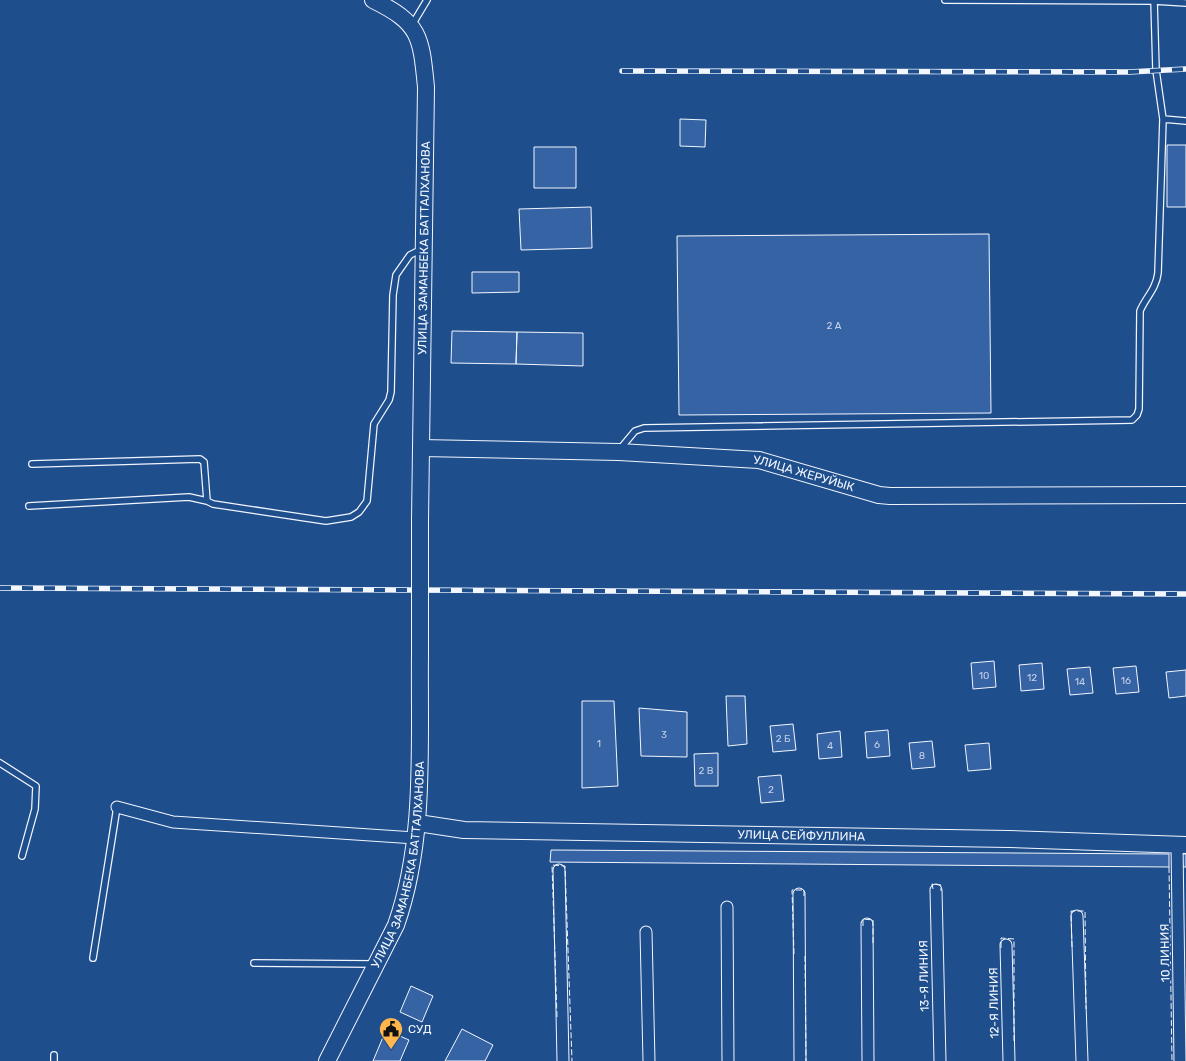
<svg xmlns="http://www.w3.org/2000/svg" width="1186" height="1061" font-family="Rubik,sans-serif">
<rect width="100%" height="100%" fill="#1f4e8c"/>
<!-- building -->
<path fill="#3563a3" stroke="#f2f6ff" d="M680 119 706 120 705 147 680 146Z
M1167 145H1186V207H1167Z
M534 147H576V188H534Z
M591 207 592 248 521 250 519 209Z
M989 234 991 413 679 415 677 236Z
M472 272H519V292L472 293Z
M452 331 517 332 516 364 451 363Z
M517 332 583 333V366L516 364Z
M994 661 996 687 973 689 971 663Z
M1042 663 1044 689 1021 691 1019 665Z
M1136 666 1139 692 1116 694 1113 668Z
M1090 667 1093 693 1070 695 1067 669Z
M1186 670V696L1169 698 1166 672Z
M726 696H745L747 744 728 746Z
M582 701H614L618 786 582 788Z
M639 708 687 712V757L641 756Z
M793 724 796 750 773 752 770 726Z
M888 730 890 756 867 758 865 732Z
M840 731 842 757 819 759 817 734Z
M932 741 935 767 912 769 909 743Z
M989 743 991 769 968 771 965 745Z
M718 753V786H695L694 754Z
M781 775 784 801 761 803 758 777Z
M551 850 1169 854V867L550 862Z
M1182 854H1186V867H1183Z
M411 986 433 996 422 1022 400 1012Z
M462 1029 493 1045 485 1061H445Z
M386 1030 409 1040 400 1061H373Z"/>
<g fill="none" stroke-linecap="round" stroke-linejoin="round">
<!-- lane casing -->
<g stroke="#f2f6ff" stroke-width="8">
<path id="lane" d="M945 0 1154 1 1186 3
M1154 0 1156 70 1163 119 1186 121
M412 25 427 0
M620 449 635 431 644 428 1132 420 1137 415 1139 409 1140 311C1146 297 1156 289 1158 273L1163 119
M32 464 200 459 204 462 207 501
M29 506 189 497 207 501 213 504 326 521 351 517 359 512 367 501 374 424 389 400 391 392 393 295 396 275 410 255 422 249
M0 763 36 786 35 809 22 856
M93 958 117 807
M254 963 374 964
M54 1061V1055"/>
</g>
<!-- street casing -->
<g stroke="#f2f6ff" stroke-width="13">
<path id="street" d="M117 807 173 822 415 838
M1177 845 1180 1061
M559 870 563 1061
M936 890 940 1061
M799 894 800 1061
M727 907 728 1061
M1077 916 1082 1061
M867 924 868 1061
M646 932 649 1061
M1006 945 1009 1061"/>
</g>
<!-- secondary casing -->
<g stroke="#f2f6ff" stroke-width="18">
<g id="secondary">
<path d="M373 0C420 23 421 36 426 87L420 520"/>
<path id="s1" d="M421 448 619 452 759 460 879 495 890 496 1186 495"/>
<path id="s2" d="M418 823 464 830 1009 839 1186 845"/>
<path id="s3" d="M327 1061 396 925C426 840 419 746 420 656"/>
</g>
</g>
<!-- lane -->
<use href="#lane" stroke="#1f4e8c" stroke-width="5.5"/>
<!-- street -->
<use href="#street" stroke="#1f4e8c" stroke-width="11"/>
<!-- secondary -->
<use href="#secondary" stroke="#1f4e8c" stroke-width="16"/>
<!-- rail casing -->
<g stroke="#f2f6ff" stroke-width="5.5">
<path id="rail" d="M622 71 1129 72 1186 69
M0 588 1186 594"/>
</g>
<!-- rail -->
<use href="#rail" stroke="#1f4e8c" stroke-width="4" stroke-dasharray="11" stroke-linecap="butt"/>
<!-- secondary-bridge casing -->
<g stroke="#f2f6ff" stroke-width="18" stroke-linecap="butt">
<path id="secondary-bridge" d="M420 520V656"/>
</g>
<!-- secondary-bridge -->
<use href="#secondary-bridge" stroke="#1f4e8c" stroke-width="16"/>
<!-- fence -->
<path stroke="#f2f6ff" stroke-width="1" stroke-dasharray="6 2.5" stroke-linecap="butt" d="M1169 867 1172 1061
M933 889 932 884 941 885V891
M863 926V919L873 920V944
M1072 947 1071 911H1085L1086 1009
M1001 948V938L1014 939V1041
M794 954 792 890H804V896
M805 956 806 1061
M557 1017 552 865 565 866 572 1061"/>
</g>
<!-- icons -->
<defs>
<g id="civic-pin" transform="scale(1.25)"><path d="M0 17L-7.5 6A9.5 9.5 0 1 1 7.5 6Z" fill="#ffb74d" stroke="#1f4e8c"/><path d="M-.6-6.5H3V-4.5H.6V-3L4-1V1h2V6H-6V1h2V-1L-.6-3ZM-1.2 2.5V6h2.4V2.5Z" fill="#111"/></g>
</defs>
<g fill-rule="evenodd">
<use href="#civic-pin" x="391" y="1029"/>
</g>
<g text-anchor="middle" stroke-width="4" stroke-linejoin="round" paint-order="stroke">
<!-- number labels -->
<g font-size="10" fill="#c3d1e8">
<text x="834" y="329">2 А</text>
<text x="984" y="679">10</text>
<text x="1032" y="681">12</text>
<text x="1126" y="684">16</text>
<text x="1080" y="685">14</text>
<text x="664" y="738">3</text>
<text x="783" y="742">2 Б</text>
<text x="599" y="747">1</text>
<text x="877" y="748">6</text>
<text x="830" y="749">4</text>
<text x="922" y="759">8</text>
<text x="706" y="774">2 В</text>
<text x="771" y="793">2</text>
</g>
<!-- street labels -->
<g font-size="12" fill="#f2f6ff" stroke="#1f4e8c">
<text transform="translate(424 248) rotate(-89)" y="4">УЛИЦА ЗАМАНБЕКА БАТТАЛХАНОВА</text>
<text dy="4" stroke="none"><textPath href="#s1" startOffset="385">УЛИЦА ЖЕРУЙЫК</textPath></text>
<text dy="4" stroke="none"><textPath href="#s2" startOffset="384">УЛИЦА СЕЙФУЛЛИНА</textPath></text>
<text dy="4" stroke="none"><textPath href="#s3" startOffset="212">УЛИЦА ЗАМАНБЕКА БАТТАЛХАНОВА</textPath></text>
<text transform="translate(1165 953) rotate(-91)" y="4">10 ЛИНИЯ</text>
<text transform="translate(924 976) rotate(-91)" y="4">13-Я ЛИНИЯ</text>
<text transform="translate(994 1003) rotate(-91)" y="4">12-Я ЛИНИЯ</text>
</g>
<!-- poi labels -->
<g font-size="12" fill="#f2f6ff" stroke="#1f4e8c" text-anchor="start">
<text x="408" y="1033">СУД</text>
</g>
</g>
</svg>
